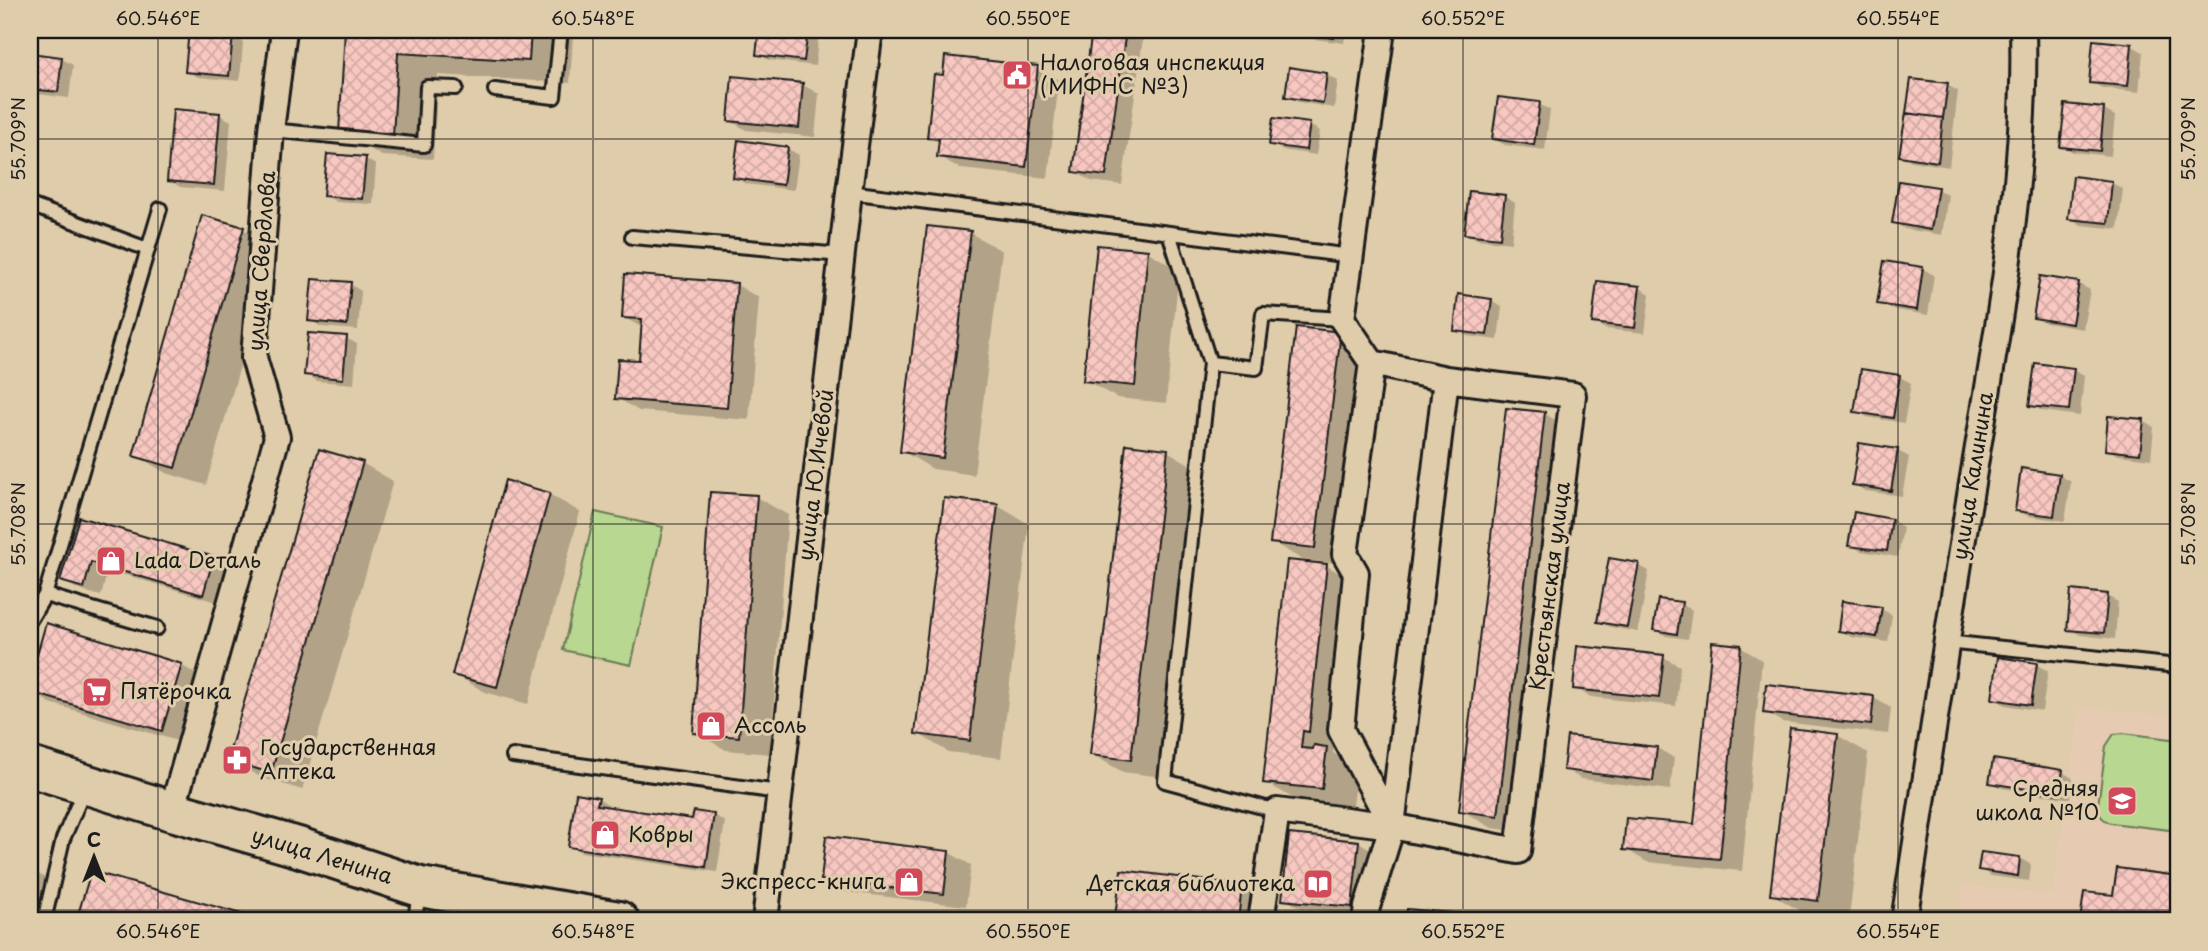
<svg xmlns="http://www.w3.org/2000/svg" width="2208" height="951" font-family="'Playpen Sans',sans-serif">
<defs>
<pattern id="building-cross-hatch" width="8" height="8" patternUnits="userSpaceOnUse" patternTransform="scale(1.75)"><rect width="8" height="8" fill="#f7c7c0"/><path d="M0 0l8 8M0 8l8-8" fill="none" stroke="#d3aaa4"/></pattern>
</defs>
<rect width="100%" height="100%" fill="#dfccaa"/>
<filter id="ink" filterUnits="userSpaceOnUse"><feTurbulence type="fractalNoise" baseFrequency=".0143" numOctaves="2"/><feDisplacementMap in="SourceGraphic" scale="14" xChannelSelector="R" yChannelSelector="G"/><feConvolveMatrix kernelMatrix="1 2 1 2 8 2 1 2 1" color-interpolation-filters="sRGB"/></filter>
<g filter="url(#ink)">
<!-- built -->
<path fill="#e6cab1" d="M2080 707 2178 716V921H1957L1962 885 2052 894Z"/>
<!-- green -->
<path fill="#b8d790" stroke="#6a7a56" stroke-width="2" d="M595 512 663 527 631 665 563 650Z
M2123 733 2178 740V831L2111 823C2101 819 2099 815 2098 805L2106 746 2114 734Z"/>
<!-- shadow -->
<path fill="#0003" d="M347 30H562L573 36 570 83 438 75 433 159 382 156 341 132Z
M761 30H813L819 33 815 66 769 60 757 54Z
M1094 30H1140L1144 32 1122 185 1091 181 1074 171Z
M1288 30H1346L1344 43 1299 37Z
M232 35 243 42 240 81 198 77 187 71Z
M2131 45 2143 52 2139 92 2102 88 2091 82Z
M30 55 62 59 73 65 69 98 30 93Z
M1037 67 1059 80 1048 178 961 169 938 156 940 143 928 137Z
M1327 75 1338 81 1334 108 1298 102 1287 96Z
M803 85 819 94 815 137 746 130 729 120Z
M1947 85 1958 91 1949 167 1912 161 1901 155Z
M1539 104 1550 110 1545 150 1505 145 1494 139Z
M2104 110 2115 116 2111 156 2073 152 2062 146Z
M220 115 231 121 225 191 180 187 169 180Z
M1309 125 1320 131 1316 155 1282 150 1271 144Z
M739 142 788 149 799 155 794 190 746 184 735 177Z
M365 159 376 165 373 204 336 202 325 195Z
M2075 178 2112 183 2123 189 2118 229 2081 225 2070 218Z
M1937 189 1948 195 1942 235 1905 229 1894 223Z
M1504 196 1515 203 1511 243 1477 239 1466 233Z
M243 229 274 247 206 485 166 473 135 455Z
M970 233 1002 251 974 475 933 469 902 451Z
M1099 247 1148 252 1179 270 1166 403 1117 398 1085 380Z
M1923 269 1934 275 1928 315 1890 309 1879 303Z
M350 284 361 291 358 330 321 327 310 320Z
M2079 284 2090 290 2083 329 2046 323 2035 317Z
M737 285 759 298 749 420 639 411 617 398 641 362 643 328 623 317Z
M1639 287 1650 294 1645 333 1605 329 1594 322Z
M30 288 34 290 30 304Z
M1491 300 1502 307 1498 340 1467 336 1456 330Z
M1340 333 1371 352 1346 564 1303 560 1272 542Z
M346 338 357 344 354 384 317 381 306 374Z
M2073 370 2084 376 2080 416 2042 411 2031 405Z
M1900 377 1911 383 1904 423 1867 417 1856 411Z
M1545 414 1576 432 1530 833 1492 828 1461 810Z
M2143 421 2154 427 2151 459 2118 455 2107 449Z
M1167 451 1198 469 1162 777 1123 772 1091 754Z
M1898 451 1909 457 1902 496 1865 491 1854 484Z
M362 463 393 481 302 790 260 777 229 759Z
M2060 475 2071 482 2065 521 2028 516 2017 510Z
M549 494 580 512 528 704 485 692 454 674Z
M756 497 788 515 770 754 726 750 695 732Z
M945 500 998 506 1029 524 1001 758 948 752 917 733Z
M1855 514 1892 520 1903 527 1898 557 1861 551 1850 545Z
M80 519 214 558 230 568 220 603 108 570 101 596 79 590 62 580Z
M1289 562 1327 566 1358 584 1340 749 1334 748 1333 753 1358 767 1353 806 1296 800 1265 782Z
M1638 565 1649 571 1638 632 1610 627 1599 621Z
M2107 596 2118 602 2115 639 2080 635 2069 629Z
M1681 604 1692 610 1688 639 1666 636 1655 629Z
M1881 609 1892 615 1888 642 1851 637 1840 630Z
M48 626 181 665 203 678 184 743 50 703 30 691V685Z
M1740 647 1762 660 1742 871 1647 862 1625 849 1695 826Z
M1663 657 1680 666 1676 706 1591 697 1575 688Z
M2037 665 2048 671 2042 711 2005 705 1994 698Z
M1768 686 1874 698 1891 708 1888 734 1782 722 1765 712Z
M1837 735 1868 753 1849 918 1803 913 1772 894Z
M1657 748 1674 758 1670 790 1581 779 1565 769Z
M2062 772 2073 778 2070 799 2002 788 1991 782Z
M598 798 609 805 608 808 694 821 714 815 725 822 717 872 581 852 570 846Z
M1359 842 1375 852 1369 916 1301 908 1284 899Z
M948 852 971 865 966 906 845 892 823 879Z
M2020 858 2031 865 2029 881 1991 876 1980 869Z
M30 869 49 880 37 921H30Z
M2118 870 2178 877V921H2082L2085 894 2115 897Z
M92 873 260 921H86L80 917Z
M1241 886 1258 896 1255 921H1127L1117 916Z
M1409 910 1520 921H1408Z"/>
<!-- building -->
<path fill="url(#building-cross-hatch)" stroke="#1c1c1c" stroke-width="2" d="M189 30 233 34 229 76 185 72Z
M345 30H531L529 61 398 53 393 136 339 133Z
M759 30H808L804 61 756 55Z
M1092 30H1126L1106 176 1073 172Z
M1286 30H1335L1334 38Z
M2093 40 2132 44 2128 86 2089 83Z
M30 53 62 57 58 92 30 89Z
M945 56 1038 66 1026 167 937 157 939 139 927 138 934 74 943 75Z
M1289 67 1327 73 1323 103 1285 97Z
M732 76 803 83 799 128 728 121Z
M1911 79 1948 83 1943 118 1906 113Z
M1498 97 1540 102 1534 145 1492 139Z
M2065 104 2104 108 2100 151 2060 147Z
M173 109 220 113 214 185 167 181Z
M1906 113 1943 118 1938 162 1899 156Z
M1273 118 1310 123 1306 150 1269 145Z
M738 140 788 147 783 185 733 178Z
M327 154 366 157 362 199 323 196Z
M2073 176 2112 181 2108 223 2068 219Z
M1899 181 1938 187 1931 230 1892 223Z
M1469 191 1505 195 1500 238 1464 234Z
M202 215 244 227 175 468 133 456Z
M927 226 971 231 943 458 900 452Z
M1097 245 1148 250 1135 386 1083 381Z
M1884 261 1923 267 1917 310 1877 304Z
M625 274 737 283 727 408 615 399 618 359 639 360 642 319 622 318Z
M2040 276 2079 282 2072 324 2033 318Z
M312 279 351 282 347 325 308 321Z
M1597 281 1640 286 1635 328 1592 323Z
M1458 294 1492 299 1487 335 1454 331Z
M1296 327 1341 332 1315 548 1270 543Z
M308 333 347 336 343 379 304 375Z
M2035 363 2074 368 2069 410 2029 406Z
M1861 369 1900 375 1893 418 1854 412Z
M1506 408 1545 412 1498 816 1459 811Z
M2108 416 2144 419 2140 454 2105 450Z
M1859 443 1898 449 1891 491 1852 485Z
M1126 444 1168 449 1131 760 1090 755Z
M319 449 363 462 271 773 227 760Z
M2021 468 2060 474 2054 516 2015 511Z
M505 480 550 493 497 687 452 675Z
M710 492 757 495 739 737 693 733Z
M944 498 998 504 970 741 915 734Z
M1854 512 1892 519 1887 551 1848 546Z
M79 517 214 557 203 595 91 562 84 588 60 581Z
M1609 558 1639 563 1627 627 1597 622Z
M1287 560 1327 564 1309 732 1303 731 1301 748 1313 749 1314 745 1327 747 1322 789 1263 783Z
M2071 590 2108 594 2104 633 2067 630Z
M1658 599 1682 602 1677 634 1653 630Z
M1842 601 1882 607 1877 637 1838 631Z
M46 623 182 664 162 731 30 692V679Z
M1712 642 1741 645 1720 859 1623 850 1626 818 1694 824Z
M1577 646 1664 655 1659 698 1573 689Z
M1998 657 2037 663 2031 705 1992 699Z
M1766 684 1874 696 1871 725 1763 713Z
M1790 728 1838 734 1818 901 1770 895Z
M1567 736 1657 747 1653 781 1563 770Z
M1993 759 2063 770 2059 794 1989 783Z
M576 793 599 797 597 805 692 819 694 811 714 814 706 867 568 847Z
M1289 834 1359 841 1352 907 1282 900Z
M826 836 949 851 944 894 821 880Z
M1981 852 2020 857 2018 876 1978 870Z
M2117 868 2178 876V921H2080L2084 892 2113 895Z
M1121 870 1242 885 1238 921H1156L1115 917Z
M91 871 266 921H88L77 918Z
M1407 909 1521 919 1520 921H1406Z"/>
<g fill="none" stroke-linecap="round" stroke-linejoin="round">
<!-- lane casing -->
<g stroke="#1c1c1c" stroke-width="18">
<path id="lane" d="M495 90 554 97 561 30
M271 130 424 145 427 87 456 88
M849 192 1351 256
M30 205 147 249
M1169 233 1210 363
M632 237 842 255
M45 595 160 209
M30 620 45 595 157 628
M1946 642 2178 666
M513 756 779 792
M1277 811 1165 781 1210 363 1256 368 1263 314 1342 319
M44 921 63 839 85 788
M415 921 419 890"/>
</g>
<!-- street casing -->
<g stroke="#1c1c1c" stroke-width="30">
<path id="street" d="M172 811 277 437 254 358 271 130 284 30
M1392 826 1446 379
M765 921 849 192 870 30
M1261 921 1277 811 1392 826 1341 730 1356 573 1345 554 1372 363 1342 319 1382 30
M1365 921 1367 907 1392 826 1518 851 1573 395 1446 379 1372 363
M1904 921C1927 771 1949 621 1974 471 1998 326 2027 178 2023 30"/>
</g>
<!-- primary casing -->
<g stroke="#1c1c1c" stroke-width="44">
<path id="primary" d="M30 767 172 811 298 847 420 887 619 921"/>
</g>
<!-- lane -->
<use href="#lane" stroke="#dfccaa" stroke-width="12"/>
<!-- street -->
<use href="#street" stroke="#dfccaa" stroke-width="24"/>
<!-- primary -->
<use href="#primary" stroke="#dfccaa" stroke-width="38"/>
</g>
</g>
<!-- ticks -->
<path fill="none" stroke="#1c1c1c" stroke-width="2" stroke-opacity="0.45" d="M158 30V921M593 30V921M1028 30V921M1463 30V921M1898 30V921M30 139H2178M30 524H2178M30 910H2178"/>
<!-- icons -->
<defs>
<g id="civic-square" transform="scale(1.575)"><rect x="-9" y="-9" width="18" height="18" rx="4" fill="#d1495b" stroke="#dfccaa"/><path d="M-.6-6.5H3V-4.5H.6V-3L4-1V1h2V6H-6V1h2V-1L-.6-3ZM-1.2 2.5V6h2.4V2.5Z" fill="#fff"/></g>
<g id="shop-square" transform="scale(1.575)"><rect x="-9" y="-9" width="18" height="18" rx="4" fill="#d1495b" stroke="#dfccaa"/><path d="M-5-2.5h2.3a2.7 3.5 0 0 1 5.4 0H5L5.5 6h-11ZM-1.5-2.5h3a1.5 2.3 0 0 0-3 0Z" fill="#fff"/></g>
<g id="supermarket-square" transform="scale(1.575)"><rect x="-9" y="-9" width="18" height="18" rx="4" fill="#d1495b" stroke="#dfccaa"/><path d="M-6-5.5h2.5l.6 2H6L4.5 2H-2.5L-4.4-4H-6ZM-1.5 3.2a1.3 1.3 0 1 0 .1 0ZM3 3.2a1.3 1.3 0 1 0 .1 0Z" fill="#fff"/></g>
<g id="pharmacy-square" transform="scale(1.575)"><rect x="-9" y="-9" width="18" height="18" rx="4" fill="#d1495b" stroke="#dfccaa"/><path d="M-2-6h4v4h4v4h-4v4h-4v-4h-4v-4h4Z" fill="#fff"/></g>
<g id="school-square" transform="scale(1.575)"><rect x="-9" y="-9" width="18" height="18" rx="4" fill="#d1495b" stroke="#dfccaa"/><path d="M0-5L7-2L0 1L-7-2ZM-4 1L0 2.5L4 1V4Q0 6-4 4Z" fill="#fff"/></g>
<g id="library-square" transform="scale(1.575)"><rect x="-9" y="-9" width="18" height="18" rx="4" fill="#d1495b" stroke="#dfccaa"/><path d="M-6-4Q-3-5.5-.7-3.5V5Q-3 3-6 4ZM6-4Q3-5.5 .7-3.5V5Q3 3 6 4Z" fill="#fff"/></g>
</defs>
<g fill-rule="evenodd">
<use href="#civic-square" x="1017" y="75"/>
<use href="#shop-square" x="111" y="561"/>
<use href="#supermarket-square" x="97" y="692"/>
<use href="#shop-square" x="711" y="726"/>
<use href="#pharmacy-square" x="237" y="760"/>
<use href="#school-square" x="2122" y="801"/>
<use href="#shop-square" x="605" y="835"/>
<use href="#shop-square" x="909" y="882"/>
<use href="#library-square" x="1318" y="884"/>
</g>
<g text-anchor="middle" stroke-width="6" stroke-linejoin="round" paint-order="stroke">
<!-- poi labels -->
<g font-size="21" fill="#1c1c1c" stroke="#dfccaa" text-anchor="start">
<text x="1040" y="70">Налоговая инспекция<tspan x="1040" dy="24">(МИФНС №3)</tspan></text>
<text x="134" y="568">Lada Dеталь</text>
<text x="120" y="699">Пятёрочка</text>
<text x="734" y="733">Ассоль</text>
<text x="260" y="755">Государственная<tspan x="260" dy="24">Аптека</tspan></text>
<text x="2099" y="796" text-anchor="end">Средняя<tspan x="2099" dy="24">школа №10</tspan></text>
<text x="628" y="842">Ковры</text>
<text x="886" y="889" text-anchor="end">Экспресс-книга</text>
<text x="1295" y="891" text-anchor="end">Детская библиотека</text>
</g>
<!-- street labels -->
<g font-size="21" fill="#1c1c1c" stroke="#dfccaa">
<text transform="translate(262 261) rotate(-86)" y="7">улица Свердлова</text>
<text transform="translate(816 475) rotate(-83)" y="7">улица Ю.Ичевой</text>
<text transform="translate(1973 476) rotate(-81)" y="7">улица Калинина</text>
<text transform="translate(1550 586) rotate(-83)" y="7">Крестьянская улица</text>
<text transform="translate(322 856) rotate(17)" y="7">улица Ленина</text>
</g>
</g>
<!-- margin -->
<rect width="2208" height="951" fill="none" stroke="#dfccaa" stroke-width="77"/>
<!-- north arrow -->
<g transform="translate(94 857)" stroke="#dfccaa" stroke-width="5" paint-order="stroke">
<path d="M0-5L12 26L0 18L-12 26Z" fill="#1c1c1c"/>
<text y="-10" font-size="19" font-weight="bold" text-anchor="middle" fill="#1c1c1c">С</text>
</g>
<rect x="38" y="38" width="2132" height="874" fill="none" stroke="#1c1c1c" stroke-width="2.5"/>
<g font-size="18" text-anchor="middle" fill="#1c1c1c">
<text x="158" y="25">60.546°E</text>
<text x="593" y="25">60.548°E</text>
<text x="1028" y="25">60.550°E</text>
<text x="1463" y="25">60.552°E</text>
<text x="1898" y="25">60.554°E</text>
<text transform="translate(19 139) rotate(-90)" y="6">55.709°N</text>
<text transform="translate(2189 139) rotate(-90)" y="6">55.709°N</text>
<text transform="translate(19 524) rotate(-90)" y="6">55.708°N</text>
<text transform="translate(2189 524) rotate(-90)" y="6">55.708°N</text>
<text x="158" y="938">60.546°E</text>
<text x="593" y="938">60.548°E</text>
<text x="1028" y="938">60.550°E</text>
<text x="1463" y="938">60.552°E</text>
<text x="1898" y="938">60.554°E</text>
</g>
</svg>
